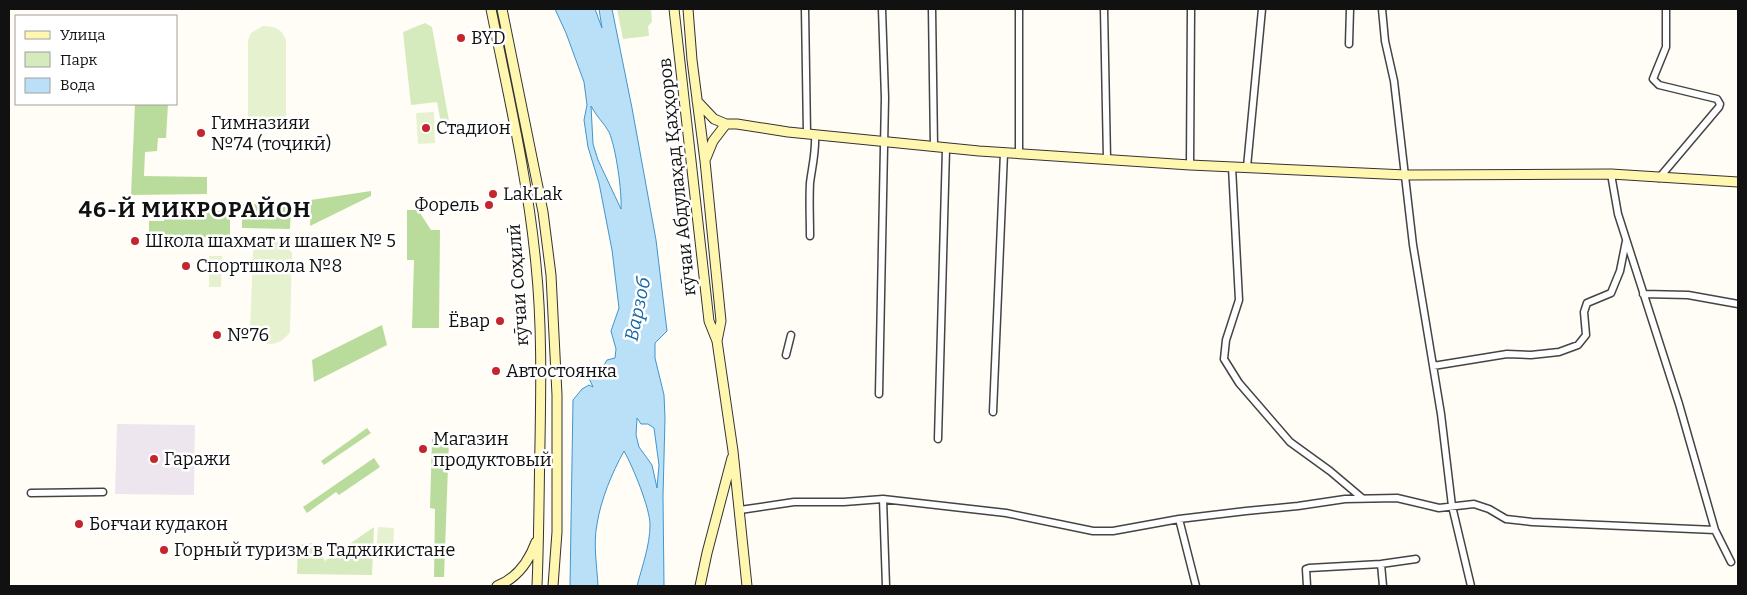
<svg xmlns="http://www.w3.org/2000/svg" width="1747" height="595" font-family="Bitter,serif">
<rect width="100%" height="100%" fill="#fffdf5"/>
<!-- industrial -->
<path fill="#eee6ef" d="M117 424 195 425 194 495 115 494Z"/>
<!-- green -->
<path fill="#d5ebbd" d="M617 9H651L652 22 648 26 649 36 623 39Z
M425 23 432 27 449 121 441 123 437 102 411 105 403 32Z
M374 527 372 575 297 574 298 545 312 543 325 561Z"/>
<!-- forest -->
<path fill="#b9dc9c" d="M135 104H168L166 138H158L157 151 145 152 144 176 207 177V194L131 195Z
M371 191V196L310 226 311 200Z
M242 204H291L290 229 242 228Z
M407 210H418L431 230H440L439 328H412L414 260H407Z
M230 211V238L149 236V221H164V212Z
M382 325 387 345 314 382 312 360Z
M367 428 371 433 324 465 321 461Z
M432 439H449L444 577H434L435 509 430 508Z
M374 458 380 467 339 495 336 492 307 513 303 507Z"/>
<!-- pitch -->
<path fill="#e6f2cf" d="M263 26C275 26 282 29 286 40V115C278 135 259 135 248 117V40L251 33Z
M434 112 435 143 418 144 416 113Z
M269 239 283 242 292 253 290 332C279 348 260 348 250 331L253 251 262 241Z
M209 256H222L221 287H209Z
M378 527 394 528 393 557 376 556Z"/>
<!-- water -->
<path fill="#b9e0f7" stroke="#3f96cf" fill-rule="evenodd" d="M555 9H595L602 28 599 9H612L632 108 656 240 667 331 655 343V358L664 395 665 418 663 496 664 586H637C642 567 650 545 650 525 650 508 633 467 624 451 612 473 601 499 597 524 593 544 597 566 598 586H570L573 400 582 389 589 385 593 387 587 374 601 370 607 360 615 358 616 349 611 331 619 308 612 250 599 183 588 147 584 120 587 105 584 82 566 33ZM591 106C596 116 604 123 609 132 616 148 622 191 621 209L598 160 593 144ZM637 418 641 424H648L654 428 659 465 657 488 652 465 639 447 636 435Z"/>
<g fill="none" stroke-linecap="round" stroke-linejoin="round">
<!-- street casing -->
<g stroke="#444" stroke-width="9">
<path id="street" d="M805 9 807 134
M932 9 934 147
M1104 9 1107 159
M1382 9 1385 41 1394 81 1413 245 1441 414 1452 506 1471 586
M1349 44 1350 9
M1019 154V9
M1190 165 1191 9
M1232 167 1239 300 1226 340 1224 359 1239 383 1290 442 1330 471 1362 498
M1247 167 1262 9
M1611 174 1618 214 1679 404 1715 530 1731 562
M1659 178 1719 107 1720 104 1717 99 1659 85 1653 79 1666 47V9
M810 236C810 218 809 201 810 183 812 167 816 152 815 135
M1643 294 1688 295 1738 304
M786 355 791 335
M1433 366 1507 354 1531 355 1559 352 1578 345 1586 335 1584 312 1587 303 1611 293 1620 271 1626 241
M879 394 885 98 882 9
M993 412 1004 153
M938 439 946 149
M31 493 103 492
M883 499 886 586
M740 510 794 502H844L883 499 1006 513 1093 531H1113L1179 519
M1381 564 1383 586
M1196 586 1179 519 1246 511 1298 506 1345 499 1397 498 1439 508 1474 504 1489 509 1506 519 1532 522 1715 530
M1307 586 1306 569 1309 568 1381 564 1416 559"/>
</g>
<!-- secondary casing -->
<g stroke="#333" stroke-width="11">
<path id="secondary" d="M491 9C508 94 528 179 536 265 542 324 541 384 540 443 539 491 539 538 537 586
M502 9 543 212 551 275 557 395V532L553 586
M674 9 709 321 717 341 733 451 747 586
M688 9 692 60 705 161 721 321 717 341
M697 101 714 119 726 124H737L788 132 979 151 1190 165 1406 175 1611 174 1738 182
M706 158 713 141 726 124
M497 586C518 578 529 561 536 542
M700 586 707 553 732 458"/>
</g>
<!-- street -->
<use href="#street" stroke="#fff" stroke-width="6"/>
<!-- secondary -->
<use href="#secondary" stroke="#fff6b0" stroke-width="9"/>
</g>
<!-- markers -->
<g fill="#c4262e" stroke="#fff" stroke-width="2">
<circle cx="461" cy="38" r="5"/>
<circle cx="426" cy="128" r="5"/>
<circle cx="201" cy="133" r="5"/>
<circle cx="493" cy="194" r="5"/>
<circle cx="489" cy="205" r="5"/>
<circle cx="135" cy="241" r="5"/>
<circle cx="186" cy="266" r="5"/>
<circle cx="500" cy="321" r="5"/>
<circle cx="217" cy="335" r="5"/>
<circle cx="496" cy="371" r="5"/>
<circle cx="423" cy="449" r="5"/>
<circle cx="154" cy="459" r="5"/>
<circle cx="79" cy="524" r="5"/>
<circle cx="164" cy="550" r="5"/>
</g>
<g text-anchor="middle" stroke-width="5" stroke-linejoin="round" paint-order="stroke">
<!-- poi labels -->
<g font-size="18" fill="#111" stroke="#fff" text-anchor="start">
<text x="471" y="44">BYD</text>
<text x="211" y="129">Гимназияи<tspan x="211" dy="21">№74 (тоҷикӣ)</tspan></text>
<text x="436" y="134">Стадион</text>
<text x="503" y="200">LakLak</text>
<text x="479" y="211" text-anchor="end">Форель</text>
<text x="145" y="247">Школа шахмат и шашек № 5</text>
<text x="196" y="272">Спортшкола №8</text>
<text x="490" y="327" text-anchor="end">Ёвар</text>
<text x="227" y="341">№76</text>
<text x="506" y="377">Автостоянка</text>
<text x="433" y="445">Магазин<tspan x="433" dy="21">продуктовый</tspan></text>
<text x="164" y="465">Гаражи</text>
<text x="89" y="530">Боғчаи кудакон</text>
<text x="174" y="556">Горный туризм в Таджикистане</text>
</g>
<!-- street labels -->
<g font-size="18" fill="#111" stroke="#fff">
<text transform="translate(677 177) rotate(-96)" y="6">кӯчаи Абдулаҳад Қаҳҳоров</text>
<text transform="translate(518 285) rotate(-94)" y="6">кӯчаи Соҳилӣ</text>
</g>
<!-- water labels -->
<g font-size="19" font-style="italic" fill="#1768a6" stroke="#fff">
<text transform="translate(637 309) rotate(-78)" y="7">Варзоб</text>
</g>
<!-- district labels -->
<g font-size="22" font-weight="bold" letter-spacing="1" fill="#111" stroke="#fff">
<text x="195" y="217">46-Й МИКРОРАЙОН</text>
</g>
</g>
<!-- border -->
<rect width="1747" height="595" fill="none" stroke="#111111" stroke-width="20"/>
<!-- legend -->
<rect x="15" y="15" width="162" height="90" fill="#ffffff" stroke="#a0a0a0"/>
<rect x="25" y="31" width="25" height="8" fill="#fff6b0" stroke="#a0a0a0"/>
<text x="60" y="40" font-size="15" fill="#111111">Улица</text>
<rect x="25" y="52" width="25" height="15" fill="#d5ebbd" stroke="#a0a0a0"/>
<text x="60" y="65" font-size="15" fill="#111111">Парк</text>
<rect x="25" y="78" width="25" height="15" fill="#b9e0f7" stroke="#a0a0a0"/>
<text x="60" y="90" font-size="15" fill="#111111">Вода</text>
</svg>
